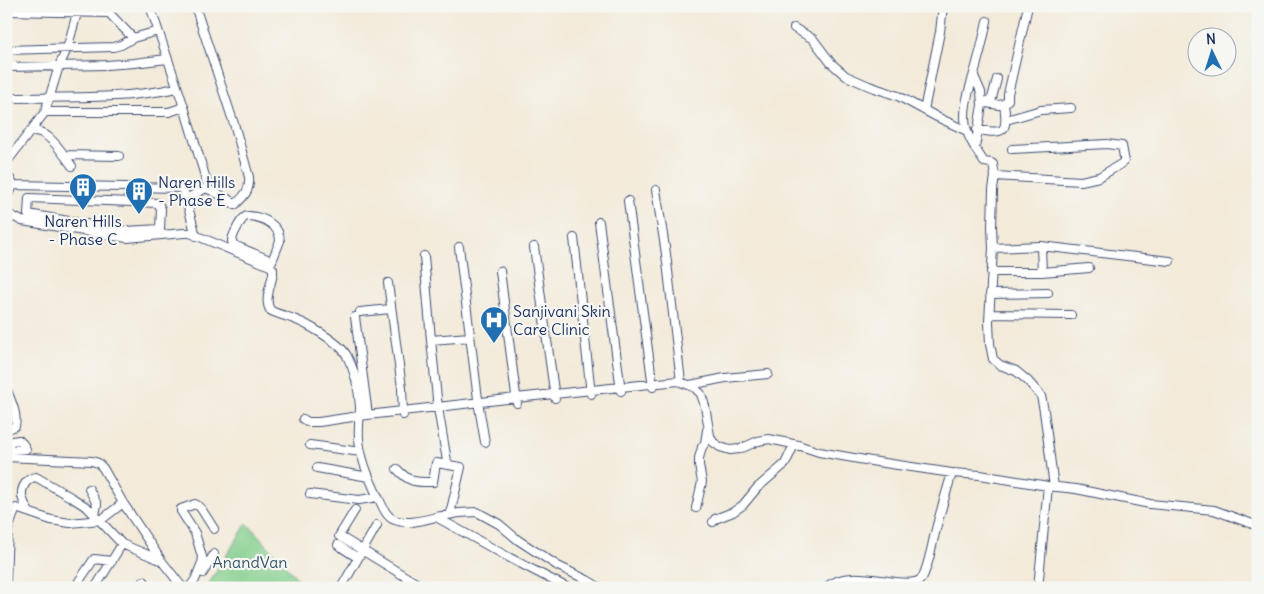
<svg xmlns="http://www.w3.org/2000/svg" width="1264" height="594" font-family="Delius,sans-serif">
<rect width="100%" height="100%" fill="#f6f6f2"/>
<filter id="ink" filterUnits="userSpaceOnUse"><feTurbulence type="fractalNoise" baseFrequency=".02" numOctaves="2"/><feDisplacementMap in="SourceGraphic" scale="10" xChannelSelector="R" yChannelSelector="G"/><feConvolveMatrix kernelMatrix="1 2 1 2 8 2 1 2 1" color-interpolation-filters="sRGB"/></filter>
<filter id="wash" filterUnits="userSpaceOnUse"><feTurbulence type="fractalNoise" baseFrequency=".0096" numOctaves="4" result="noise"/><feDisplacementMap in="SourceGraphic" scale="20" xChannelSelector="R" yChannelSelector="G"/><feGaussianBlur stdDeviation="1.12" result="paint"/><feColorMatrix in="noise" values="0 0 0 0 0 0 0 0 0 0 0 0 0 0 0 0 0 1.4 0 .05"/><feComposite in="paint" operator="in"/></filter>
<g filter="url(#wash)">
<rect width="100%" height="100%" fill="#f3ead9"/>
<!-- green -->
<path fill="#83ce8b" stroke="#4f7e74" d="M247 523 305 587 306 588H206Z"/>
</g>
<g filter="url(#ink)">
<g fill="none" stroke-linecap="round" stroke-linejoin="round">
<!-- minor casing -->
<g stroke="#3b4b70" stroke-width="10">
<path id="minor" d="M150 6 184 107 208 186 206 188 186 199
M195 6 235 127 249 177C250 191 245 195 235 205L228 199 206 188
M6 11 109 13 133 38
M987 21C984 34 982 46 978 59 973 81 960 108 967 131 970 142 978 153 984 162L991 163 993 164 995 176 993 190 992 227 993 248 989 322 990 344 993 359 1000 365 1016 371 1028 381 1041 396 1044 411 1054 487
M794 28 813 39 831 63 846 76 869 86 898 96 937 117 967 131
M6 50 113 47 121 45 133 38 158 31
M6 67 106 65 134 63 167 59
M974 76 981 92 982 105
M6 98C63 97 121 100 177 88
M986 103 999 105 1004 104 1008 100V94L1028 6
M924 110 940 32 943 6
M45 112H169L184 107
M1006 120 1041 110 1071 108
M977 130C1005 134 1008 133 1004 104
M30 131C34 131 39 131 42 133 53 138 65 156 72 166
M975 148 982 105 992 98 997 79
M64 155 119 156
M6 163 45 112 59 66 67 49 79 6
M6 175C13 180 13 184 11 191
M995 176 1081 181 1099 177 1121 164 1124 161V157L1122 146 1107 144 1012 149
M12 185 183 188 196 236
M656 190 666 254 681 382
M29 198 158 203 161 209 160 229 126 231 28 214Z
M628 201 653 387
M6 213 22 221 127 238 184 233H190L270 266 273 269V274C271 284 264 300 270 310 276 314 284 315 291 318 306 323 341 343 347 356 355 371 359 390 360 407 360 418 358 428 359 438 360 459 370 481 379 499 383 507 386 517 395 520 407 525 424 520 436 517L510 558 568 588
M249 216C263 217 280 225 280 241L272 261 234 245C234 244 232 243 232 241 232 236 241 219 245 217 246 216 248 216 249 216Z
M599 222 621 391
M574 238 591 394
M459 247 479 407 485 442
M534 247 555 398
M993 248 1041 246 1170 261
M424 256 431 340 470 337
M500 271 517 403
M991 272H1042L1041 246
M1042 272 1089 268
M388 283 402 388 403 415
M990 294 1048 293
M360 312 391 309
M990 314 1071 315
M355 317 368 415
M431 340 438 408 447 461
M690 385 725 378 768 374
M6 388C10 399 18 413 15 426L6 430
M303 419 308 422H319L359 416 516 398 678 381 694 387 701 394 705 406 710 436 713 442 720 447 730 450 740 449 758 441 769 439 798 445 819 452 871 461 952 473 980 475 1048 486 1076 489 1150 504 1214 510 1258 526
M310 445 361 452
M6 447 12 441 19 440 23 444 26 449 6 450
M6 457 92 461 98 463 103 468 123 503 161 560 183 588
M317 468 369 477
M397 469C410 483 415 482 433 482L436 463 461 467 450 514
M89 489 97 504 95 515
M310 494 359 500 378 497
M696 508 702 482 699 465V458L702 447 705 443 707 430
M355 510 339 536 424 588
M29 512C26 507 23 501 22 496 21 487 27 478 36 477L74 499 88 508 122 544
M436 517 459 513 477 512 499 524 518 540 558 566 587 580 600 588
M713 522 715 519 733 512 743 505 757 488 785 464 793 447 798 445
M6 529H8L16 508 51 520 70 523 101 520 123 503
M338 545 358 558
M203 573 214 554
M6 580 8 529
M144 581 149 588
M79 588V581L94 559 112 561
M95 588 122 544 160 560
M189 588 195 580 203 560 195 533 181 511V509L195 504 200 507 214 529
M341 588 377 525
M826 588C849 563 909 594 922 578 928 568 932 545 935 533 940 513 946 493 952 473
M1038 588 1048 486"/>
</g>
<!-- minor -->
<use href="#minor" stroke="#fff" stroke-width="8"/>
</g>
</g>
<!-- icons -->
<defs>
<g id="building-pin" transform="scale(1.4375)"><path d="M0 17L-7.5 6A9.5 9.5 0 1 1 7.5 6Z" fill="#1f6fb2" stroke="#f6f6f2"/><path d="M-4-6H4V6H1V3H-1V6H-4ZM-2.5-4.3h1.7v1.8h-1.7ZM.8-4.3h1.7v1.8H.8ZM-2.5-1h1.7V.8h-1.7ZM.8-1h1.7V.8H.8Z" fill="#fff"/></g>
<g id="hospital-pin" transform="scale(1.4375)"><path d="M0 17L-7.5 6A9.5 9.5 0 1 1 7.5 6Z" fill="#1f6fb2" stroke="#f6f6f2"/><path d="M-5-5h3v3.5h4V-5h3V5h-3V1.5h-4V5h-3Z" fill="#fff"/></g>
</defs>
<g fill-rule="evenodd">
<use href="#building-pin" x="83" y="187"/>
<use href="#building-pin" x="139" y="191"/>
<use href="#hospital-pin" x="494" y="320"/>
</g>
<g text-anchor="middle" stroke-width="4.5" stroke-linejoin="round" paint-order="stroke">
<!-- poi labels -->
<g font-size="16" fill="#1b2f5e" stroke="#f6f6f2" text-anchor="start">
<text x="158" y="188">Naren Hills<tspan x="158" dy="18">- Phase E</tspan></text>
<text x="83" y="227" text-anchor="middle">Naren Hills<tspan x="83" dy="18">- Phase C</tspan></text>
<text x="513" y="317">Sanjivani Skin<tspan x="513" dy="18">Care Clinic</tspan></text>
</g>
<!-- park labels -->
<g font-size="16" fill="#355769" stroke="#f6f6f2">
<text x="250" y="568">AnandVan</text>
</g>
</g>
<!-- margin -->
<rect width="1264" height="594" fill="none" stroke="#f6f6f2" stroke-width="25"/>
<!-- north arrow -->
<g transform="translate(1212 52) rotate(356)"><circle r="24" fill="#f6f6f2" stroke="#9ea6b7"/>
<path d="M0-4L9 19L0 12L-9 19Z" fill="#1f6fb2"/>
<text y="-8" font-size="14" font-weight="bold" text-anchor="middle" fill="#1b2f5e">N</text>
</g>
</svg>
